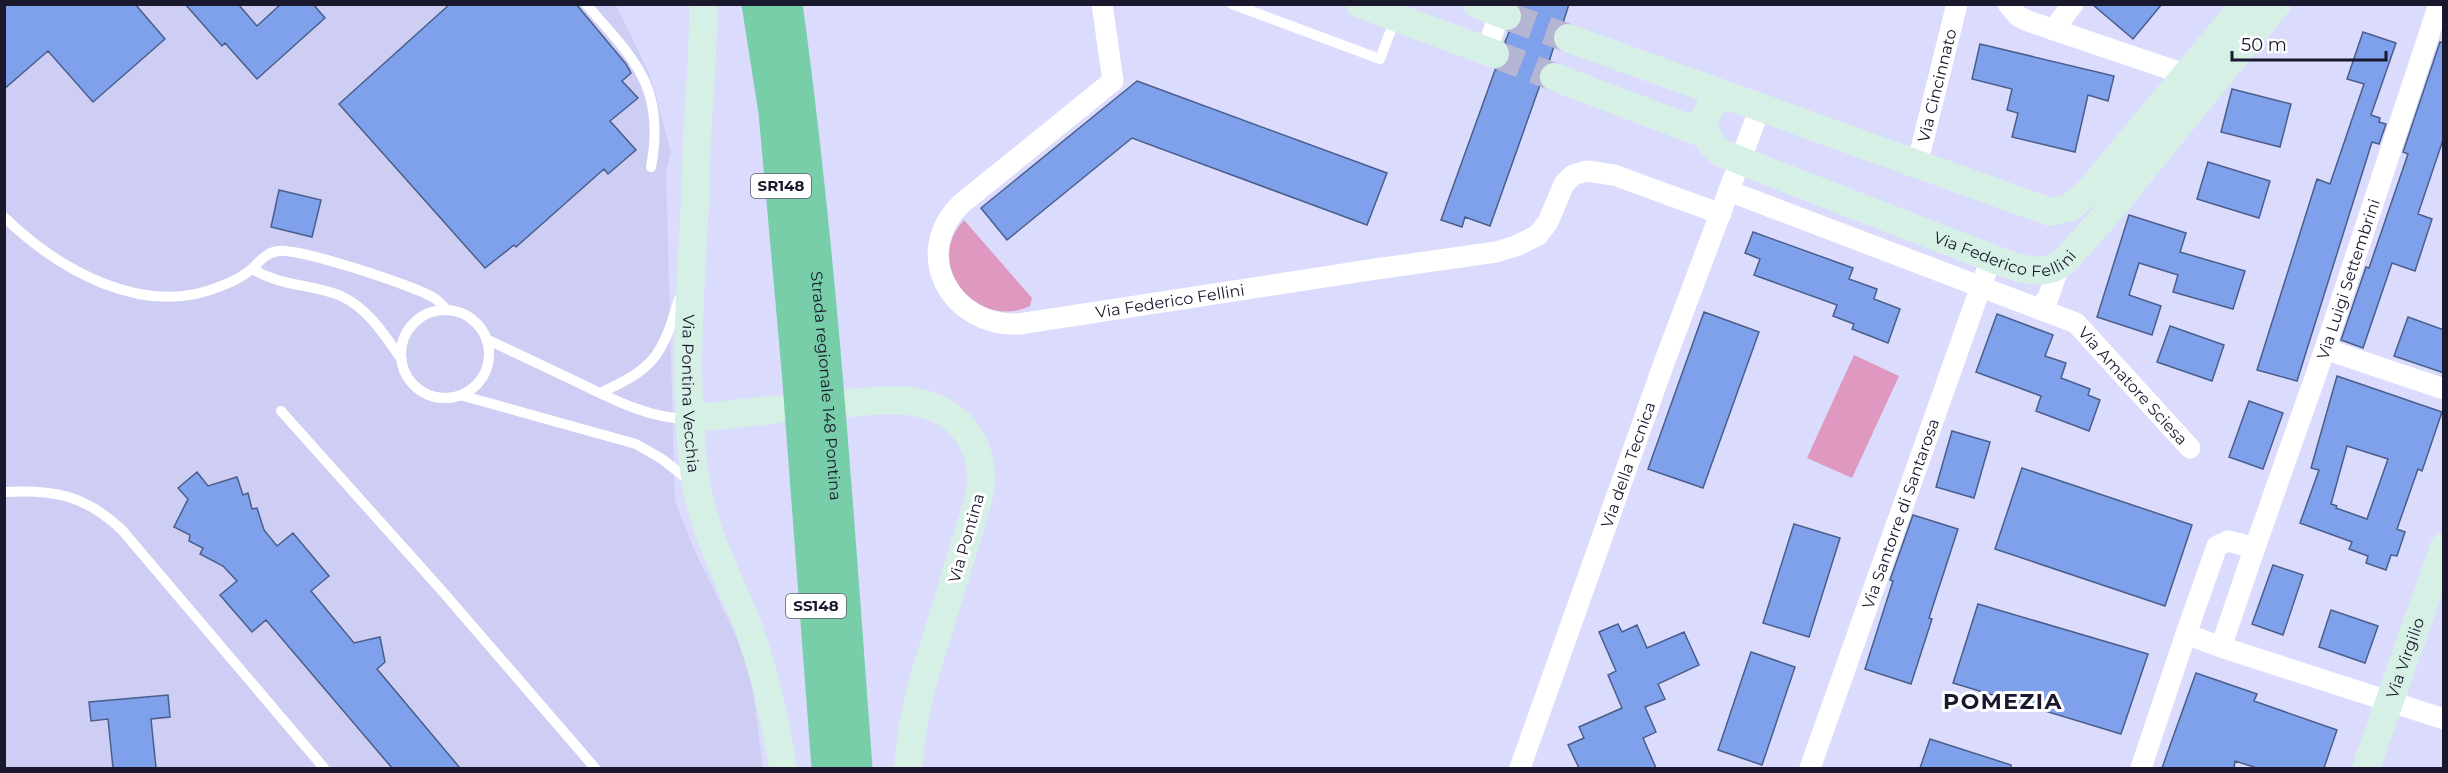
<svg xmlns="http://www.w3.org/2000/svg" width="2448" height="773" font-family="Montserrat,sans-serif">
<rect width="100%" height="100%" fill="#dbdcfd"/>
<!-- built -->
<path fill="#cecef4" d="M5 5H616L650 75 671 152 666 172 675 501 694 549 737 638 752 682 763 768H5Z"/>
<!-- green -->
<path fill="#df98bf" d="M964 220 1032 298 1030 306C977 331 922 264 964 220Z
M1854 355 1899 376 1852 478 1807 458Z"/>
<!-- building -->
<path fill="#7fa0ea" stroke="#4a5e8b" stroke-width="1.5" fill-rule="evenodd" d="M4 4H135L165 39 93 102 48 51 4 89Z
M185 4H238L257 26 281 4H313L325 18 257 79 225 43 222 46Z
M450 4H576L626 64 631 73 622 81 638 98 610 121 636 150 608 174 604 169 516 247 514 245 485 268 339 104Z
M1569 4 1563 23 1557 26 1552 33 1554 46 1549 62 1543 65 1538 72 1540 85 1490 226 1465 217 1462 227 1441 220 1495 70 1505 67 1511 59V51L1505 42 1509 32 1517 29 1522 22 1523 13 1519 4Z
M2092 4H2162L2133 39Z
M2363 32 2396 43 2371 115 2380 118 2379 122 2386 124 2379 144 2372 142 2297 381 2257 370 2317 179 2330 184 2364 84 2347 79Z
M2440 42 2444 43V137L2418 214 2432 219 2415 271 2392 263 2363 348 2341 340 2366 267 2369 268 2408 154 2403 152Z
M1980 44 2114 76 2108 101 2088 95 2075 152 2012 137 2018 113 2007 110 2012 89 1972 79Z
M1137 81 1387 173 1367 225 1132 138 1007 240 981 208Z
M2232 89 2291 104 2280 147 2221 132Z
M2208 162 2270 181 2259 218 2197 199Z
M279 190 321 200 312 237 271 227Z
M2129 215 2186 233 2180 252 2245 271 2233 309 2173 292 2178 275 2139 263 2129 295 2161 306 2152 335 2097 317Z
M1753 232 1853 268 1849 279 1877 289 1874 299 1900 309 1888 343 1852 329 1854 324 1833 316 1837 305 1754 275 1760 259 1745 253Z
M1704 312 1759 332 1703 488 1648 469Z
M1997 314 2053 335 2045 356 2066 363 2061 378 2090 389 2088 395 2100 400 2089 431 2036 411 2041 396 1976 372Z
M2408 317 2444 330V373L2394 356Z
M2170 326 2224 345 2212 381 2157 362Z
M2337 376 2442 412 2422 471 2418 469 2397 529 2405 532 2397 556 2391 555 2386 570 2366 563 2368 556 2349 549 2352 542 2300 523 2319 470 2311 468ZM2347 446 2388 459 2367 519 2336 508 2337 506 2331 504Z
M2249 401 2283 413 2263 469 2229 457Z
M1952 431 1990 442 1974 498 1936 487Z
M2022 468 2192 525 2165 606 1995 549Z
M197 472 208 486 237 477 243 495 248 493 252 509 257 508 264 530 277 546 293 533 329 576 311 591 354 643 380 637 385 662 377 669 460 768H392L266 620 252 632 220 595 237 581 223 566 200 554 203 548 189 541 190 535 174 527 188 499 178 488Z
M1913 515 1958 529 1929 618 1932 619 1911 684 1865 669 1893 581 1890 580Z
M1794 524 1840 538 1809 637 1763 623Z
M2273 565 2303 575 2283 635 2252 624Z
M1978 604 2148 654 2121 734 1953 683Z
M2331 610 2378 626 2365 663 2319 647Z
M1618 624 1622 632 1637 625 1647 648 1684 632 1699 665 1658 684 1665 699 1645 707 1656 732 1643 738 1656 768H1579L1568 745 1584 738 1579 727 1622 708 1608 675 1616 671 1599 632Z
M1751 652 1795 667 1762 765 1718 750Z
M2196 673 2257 694 2254 701 2337 730 2324 768H2257L2235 761 2234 768H2162Z
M168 695 170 717 151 719 156 768H113L108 719 91 721 89 702Z
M1930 739 2011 765V768H1920Z"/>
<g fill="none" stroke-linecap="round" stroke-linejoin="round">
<!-- secondary-tunnel -->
<path stroke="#b4b5d3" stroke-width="28" stroke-dasharray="28 14" stroke-linecap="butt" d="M1507 16 1568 38
M1495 54 1554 77"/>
<!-- lane -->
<path stroke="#fff" stroke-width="10" d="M586 4C635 60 666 88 651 167
M1232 4 1380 59 1395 19
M4 217C59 270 144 319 221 286 232 282 245 275 253 268 261 260 266 253 278 251 296 247 416 286 434 298 439 301 443 306 447 310
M252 269C285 288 310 283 341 296 368 308 386 337 402 360
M401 354a44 44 0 1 1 88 0a44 44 0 1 1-88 0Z
M486 339C516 353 545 367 575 381 610 398 649 419 689 419
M600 393C655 368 662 356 679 299
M460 395 636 444 662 459 690 481
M281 411 443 592 595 768
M4 492C54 489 85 495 122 530L324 768"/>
<!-- street -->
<g stroke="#fff" stroke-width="21">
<path id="s1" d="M1102 4 1113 81 961 204C910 254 951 327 1019 324L1376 269 1496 252 1516 246 1538 235 1548 222 1564 184 1573 175 1586 171 1614 175 1721 214"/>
<path d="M2008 4 2018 16 2028 21 2187 75 2196 83"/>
<path d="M2053 30 2073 4"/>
<path d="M1486 52 1500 13"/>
<path id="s2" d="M1917 165 1957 4"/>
<path id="s3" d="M1729 191 2076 323 2190 448"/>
<path d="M2039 308 2048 298 2059 266"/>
<path d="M2325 349 2444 389"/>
<path id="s4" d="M2253 553 2325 349 2439 4"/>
<path d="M2221 647 2253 553 2244 545 2228 541 2217 546 2186 634 2221 647 2444 719"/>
<path id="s5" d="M1520 768 1664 363 1760 108"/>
<path id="s6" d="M1810 768 1991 258"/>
<path d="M2141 768 2186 634"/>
</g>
<!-- secondary -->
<g stroke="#d7f0e6" stroke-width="28">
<path id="s7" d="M703 4C704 44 700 82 698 122 696 149 696 176 695 204 690 292 683 382 694 470 701 528 726 571 747 624 765 671 775 719 783 768"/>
<path d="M1360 4 1495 54"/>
<path d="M1477 4 1507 16"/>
<path d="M1568 38 2050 212 2071 207 2089 191 2245 4"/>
<path d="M1554 77 1707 135"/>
<path id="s8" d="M1729 97 1714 101 1704 118C1704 132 1710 145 1721 153L1991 258C2015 267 2043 280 2065 261L2111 209 2277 4"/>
<path d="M849 403C869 401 890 399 909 401 963 408 990 450 978 501L921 688 913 725 908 768"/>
<path d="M689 419 779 409"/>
<path id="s9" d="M2366 768 2444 547"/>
</g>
<!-- highway -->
<g stroke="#79ceaa" stroke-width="33">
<path d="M758 4 775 112 798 369 828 768"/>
<path id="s10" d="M786 4C821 258 837 513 856 768"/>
</g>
</g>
<g text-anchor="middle" stroke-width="6" stroke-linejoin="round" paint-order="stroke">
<!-- shield labels -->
<g fill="#fff" stroke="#5e5d6b" stroke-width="1.5">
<rect x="751" y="174" width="60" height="24" rx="4.5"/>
<rect x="786" y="594" width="60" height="24" rx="4.5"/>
</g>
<g font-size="15" font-weight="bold" fill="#19182c">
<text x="781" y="191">SR148</text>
<text x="816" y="611">SS148</text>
</g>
<!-- street labels -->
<g font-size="16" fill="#19182c" stroke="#fff">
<text dy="6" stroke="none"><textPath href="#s2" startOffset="82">Via Cincinnato</textPath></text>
<text dy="6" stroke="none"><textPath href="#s8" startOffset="380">Via Federico Fellini</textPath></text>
<text dy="6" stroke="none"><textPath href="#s4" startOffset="290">Via Luigi Settembrini</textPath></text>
<text dy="6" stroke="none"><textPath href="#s1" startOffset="602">Via Federico Fellini</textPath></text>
<text dy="6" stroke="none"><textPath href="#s3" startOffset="456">Via Amatore Sciesa</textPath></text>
<text dy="6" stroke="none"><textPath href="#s10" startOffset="384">Strada regionale 148 Pontina</textPath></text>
<text dy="6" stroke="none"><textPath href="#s7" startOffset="390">Via Pontina Vecchia</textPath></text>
<text dy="6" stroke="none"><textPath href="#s5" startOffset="322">Via della Tecnica</textPath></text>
<text dy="6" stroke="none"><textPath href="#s6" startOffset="270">Via Santorre di Santarosa</textPath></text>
<text transform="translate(966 538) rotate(-74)" y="6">Via Pontina</text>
<text dy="6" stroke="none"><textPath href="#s9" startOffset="117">Via Virgilio</textPath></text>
</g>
<!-- district labels -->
<g font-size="22" font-weight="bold" letter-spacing="1.5" fill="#19182c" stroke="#fff">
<text x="2003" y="709">POMEZIA</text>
</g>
</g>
<!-- border -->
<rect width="2448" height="773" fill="none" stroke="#19182c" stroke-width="12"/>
<!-- scale -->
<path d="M2232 51v9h154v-9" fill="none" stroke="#19182c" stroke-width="3"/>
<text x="2241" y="51" font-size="18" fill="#19182c" stroke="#ffffff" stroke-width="4.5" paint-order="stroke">50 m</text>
</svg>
